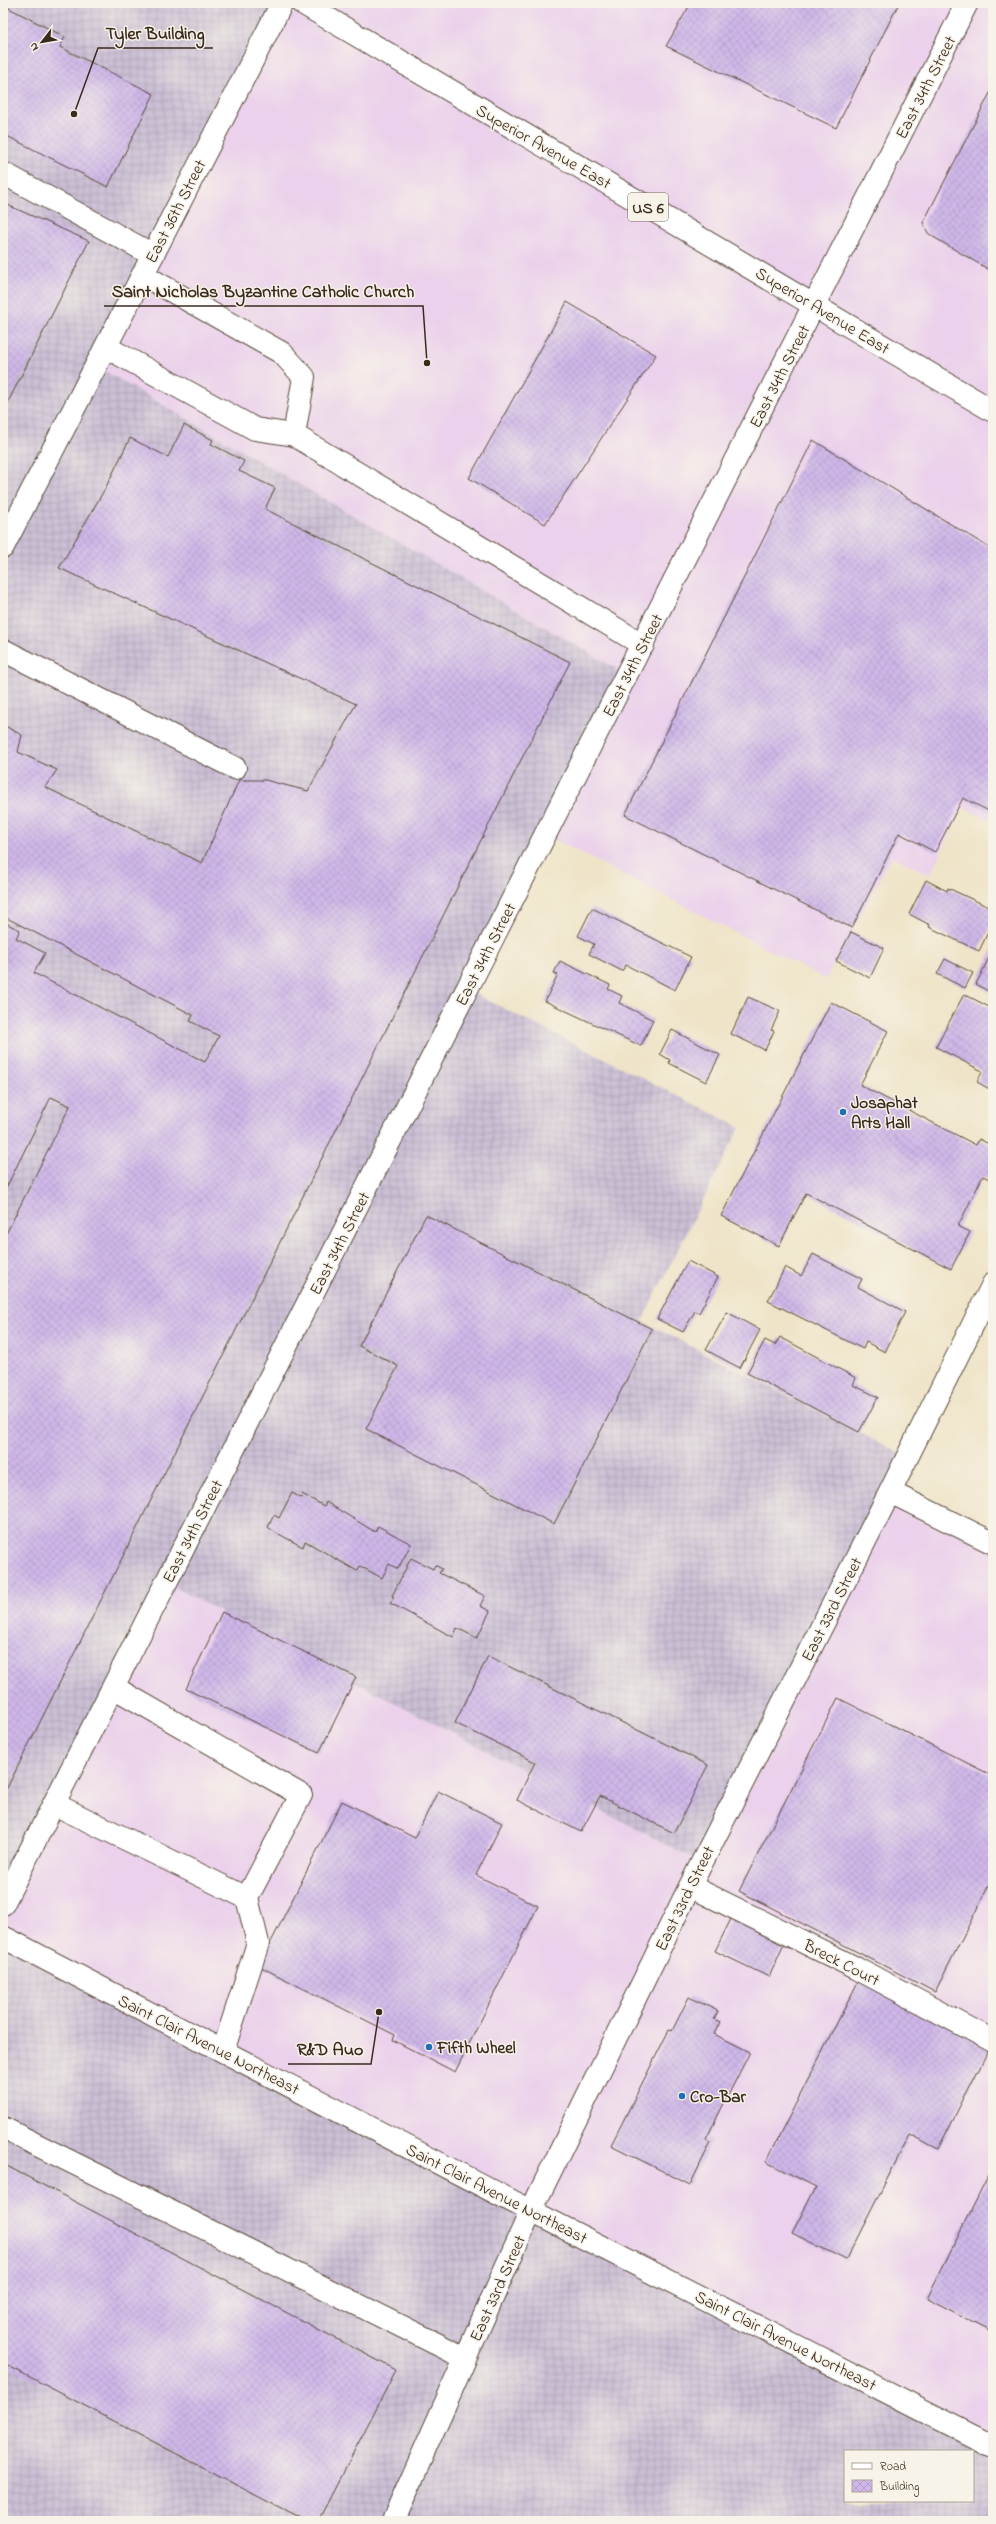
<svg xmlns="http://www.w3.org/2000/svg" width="996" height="2524" font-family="'Indie Flower',sans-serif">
<defs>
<pattern id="industrial-grid" width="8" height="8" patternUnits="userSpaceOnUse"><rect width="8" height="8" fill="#cbbfd5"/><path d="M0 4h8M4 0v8" fill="none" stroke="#afa4b6"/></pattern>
<pattern id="building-cross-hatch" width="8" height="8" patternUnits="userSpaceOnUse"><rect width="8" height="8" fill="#cfb8e9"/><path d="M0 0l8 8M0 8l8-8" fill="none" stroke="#b39ec7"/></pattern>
</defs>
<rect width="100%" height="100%" fill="#f7f3e8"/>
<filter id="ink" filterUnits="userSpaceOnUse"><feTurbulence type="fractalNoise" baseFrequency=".025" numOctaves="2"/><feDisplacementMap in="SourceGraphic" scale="8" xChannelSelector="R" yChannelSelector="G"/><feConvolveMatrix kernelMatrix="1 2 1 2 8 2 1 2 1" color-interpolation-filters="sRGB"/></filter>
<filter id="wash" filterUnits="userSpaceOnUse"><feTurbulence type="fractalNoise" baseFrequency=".012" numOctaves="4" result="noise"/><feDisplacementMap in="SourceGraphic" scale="16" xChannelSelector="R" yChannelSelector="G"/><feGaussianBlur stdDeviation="0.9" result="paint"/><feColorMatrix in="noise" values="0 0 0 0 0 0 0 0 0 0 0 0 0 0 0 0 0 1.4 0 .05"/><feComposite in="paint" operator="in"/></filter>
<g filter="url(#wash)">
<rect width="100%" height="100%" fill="#efe4c8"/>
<!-- built -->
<path fill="#ebd1eb" d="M282 3H993V822L963 807 930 875 892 856 826 979 546 835 96 366Z
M890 1492 993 1543V2446L3 1937V1904L166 1583Z"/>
<!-- industrial -->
<path fill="url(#industrial-grid)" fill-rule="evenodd" d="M3 3H282L96 366 627 675 467 990 740 1127 642 1321 907 1457 702 1863 166 1583 3 1904Z
M3 1937 993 2446V2521H3ZM845 2451H973V2501H845Z"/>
<g id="blocks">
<!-- building -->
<path fill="url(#building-cross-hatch)" d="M691 3H899L836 128 666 46Z
M3 5 65 37 60 47 154 94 108 187 3 134Z
M990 93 993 95V272L935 238 928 233 923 223Z
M3 203 89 241 3 412Z
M567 302 656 355 545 524 469 478Z
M184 425 213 440 211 444 244 461 239 471 275 488 265 509 570 662 7 1788 3 1786V1240L70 1106 51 1097 3 1194V922L20 930 16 938 45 953 34 973 205 1062 219 1036 190 1021 193 1015 3 916V725L22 735 18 752 57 770 45 787 202 863 239 780H265L308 791 356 704 59 568 106 487 130 438 168 457Z
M813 440 993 550V813L963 798 935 852 899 833 852 928 625 815Z
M926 880 947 891 948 888 993 909V922L979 951 929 927 930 925 909 914Z
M592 908 691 957 675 990 626 965 622 971 589 954 594 944 578 936Z
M851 932 884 948 870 978 836 961Z
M993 950V994L976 984Z
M945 959 973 973 965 988 937 974Z
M560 961 610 985 608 989 622 996 619 1003 653 1020 641 1046 545 1001 558 974 554 973Z
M964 994 993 1009V1091L977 1082 982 1071 936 1047Z
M748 997 780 1011 771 1030 774 1031 765 1050 731 1034Z
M831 1002 888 1031 860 1085 976 1145 979 1139 993 1146V1181L983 1176 958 1226 970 1232 951 1269 806 1193 779 1246 721 1216Z
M672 1030 720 1055 706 1082 669 1063 670 1060 660 1054Z
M426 1215 652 1329 554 1524 366 1429 398 1366 359 1346Z
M813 1254 862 1279 858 1287 905 1312 885 1352 866 1342 863 1349 768 1301 785 1267 801 1276Z
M688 1261 718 1277 699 1313 695 1311 683 1332 657 1319Z
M727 1312 760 1330 740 1368 706 1350Z
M780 1337 856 1378 853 1385 878 1397 859 1432 747 1373 765 1340 775 1345Z
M292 1493 301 1498 302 1494 324 1506 326 1502 375 1532 378 1526 411 1544 398 1569 389 1564 382 1578 360 1566 357 1571 305 1541 303 1547 273 1531 268 1527 274 1515 279 1518Z
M411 1558 433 1569 435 1565 442 1569 439 1573 485 1596 480 1606 490 1611 477 1638 457 1628 453 1637 390 1603 394 1597 392 1596Z
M222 1612 356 1677 319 1753 186 1689Z
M488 1656 708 1765 674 1833 600 1796 581 1832 517 1800 535 1762 455 1723Z
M838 1698 993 1776V1877L935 1992 739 1891Z
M438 1791 502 1823 476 1875 538 1906 455 2072 393 2040 395 2035 259 1966 342 1801 415 1838Z
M732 1917 785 1942 769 1977 715 1951Z
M860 1978 991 2045 938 2149 910 2134 846 2260 792 2233 816 2187 766 2162Z
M689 1997 718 2011 714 2019 720 2022 714 2034 750 2052 706 2139 711 2142 690 2185 611 2145 669 2030 672 2031Z
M3 2164 396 2370 318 2521H305L3 2363Z
M993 2167V2332L927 2298Z"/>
</g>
</g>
<g filter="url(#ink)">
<use href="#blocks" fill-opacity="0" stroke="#564638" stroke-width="1"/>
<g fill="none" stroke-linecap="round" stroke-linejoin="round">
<!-- minor casing -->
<g stroke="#564638" stroke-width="24">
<path id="minor" d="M3 173 153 255
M143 275 282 353 304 377 294 435 643 645
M106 347 255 429 294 435
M3 547 282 3
M3 650 235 768
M890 1492 993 1543
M54 1804 247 1898 301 1795 113 1687
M690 1886 858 1969 993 2041
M3 1904 967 3
M223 2051 258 1943 247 1898
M3 2128 465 2358
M393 2521 531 2211 690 1886 890 1492 993 1284"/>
</g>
<!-- major casing -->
<g stroke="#564638" stroke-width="24">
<path id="major" d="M302 3 993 411
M3 1937 531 2211 993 2446"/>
</g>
<!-- minor -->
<use href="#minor" stroke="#fff" stroke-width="22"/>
<!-- major -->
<use href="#major" stroke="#fff" stroke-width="22"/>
</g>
</g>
<!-- markers -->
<g fill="#1f6fb2" stroke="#f7f3e8" stroke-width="1.5">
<circle cx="843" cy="1112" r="4"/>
<circle cx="429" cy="2047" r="4"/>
<circle cx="682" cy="2096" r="4"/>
</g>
<g text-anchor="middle" stroke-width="3" stroke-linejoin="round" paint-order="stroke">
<!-- shield labels -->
<rect fill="#f7f3e8" stroke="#73665b" stroke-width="1" x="628" y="193" width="40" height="28" rx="3"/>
<g font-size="16" font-weight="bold" fill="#3b2a1e">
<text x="648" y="213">US 6</text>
</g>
<!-- street labels -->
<g font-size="17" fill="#3b2a1e" stroke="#f7f3e8">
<text transform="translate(925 87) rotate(-63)" y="6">East 34th Street</text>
<text transform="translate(544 146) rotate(30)" y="6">Superior Avenue East</text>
<text transform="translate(175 211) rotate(-63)" y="6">East 36th Street</text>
<text transform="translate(823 310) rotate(31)" y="6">Superior Avenue East</text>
<text transform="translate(779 376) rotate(-63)" y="6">East 34th Street</text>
<text transform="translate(632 665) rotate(-63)" y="6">East 34th Street</text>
<text transform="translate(485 954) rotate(-63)" y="6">East 34th Street</text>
<text transform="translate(339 1243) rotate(-63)" y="6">East 34th Street</text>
<text transform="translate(192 1531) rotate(-63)" y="6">East 34th Street</text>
<text transform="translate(831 1609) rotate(-63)" y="6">East 33rd Street</text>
<text transform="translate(684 1898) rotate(-64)" y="6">East 33rd Street</text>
<text transform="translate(842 1962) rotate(27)" y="6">Breck Court</text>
<text transform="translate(209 2044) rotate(27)" y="6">Saint Clair Avenue Northeast</text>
<text transform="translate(497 2193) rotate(27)" y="6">Saint Clair Avenue Northeast</text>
<text transform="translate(497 2288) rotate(-66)" y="6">East 33rd Street</text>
<text transform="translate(786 2340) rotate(27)" y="6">Saint Clair Avenue Northeast</text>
</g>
<!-- poi labels -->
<g font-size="17" font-weight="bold" fill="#3b2a1e" stroke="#f7f3e8" text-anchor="start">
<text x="851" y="1108">Josaphat<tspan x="851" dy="20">Arts Hall</tspan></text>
<text x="437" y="2053">Fifth Wheel</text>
<text x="690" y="2102">Cro-Bar</text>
</g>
</g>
<!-- callouts -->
<path fill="none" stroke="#3b2a1e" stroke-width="1.5" d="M74 114L98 48H213M427 363L423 306H104M379 2012L371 2064H288"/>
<g fill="#3b2a1e" stroke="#f7f3e8" stroke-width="1.5">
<circle cx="74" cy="114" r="4"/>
<circle cx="427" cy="363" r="4"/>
<circle cx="379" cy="2012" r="4"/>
</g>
<g font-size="18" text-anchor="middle" font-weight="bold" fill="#3b2a1e" stroke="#f7f3e8" stroke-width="3" stroke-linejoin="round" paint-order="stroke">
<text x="155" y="39">Tyler Building</text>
<text x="263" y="297">Saint Nicholas Byzantine Catholic Church</text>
<text x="330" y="2055">R&amp;D Auo</text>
</g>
<!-- margin -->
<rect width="996" height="2524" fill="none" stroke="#f7f3e8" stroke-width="16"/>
<!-- legend -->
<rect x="844" y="2450" width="130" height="52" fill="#f7f3e8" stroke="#aca397"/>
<rect x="852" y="2463" width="20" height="6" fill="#ffffff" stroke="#aca397"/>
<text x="880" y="2470" font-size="12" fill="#3b2a1e">Road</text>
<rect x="852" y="2480" width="20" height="12" fill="url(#building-cross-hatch)" stroke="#aca397"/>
<text x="880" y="2490" font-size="12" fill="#3b2a1e">Building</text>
<!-- north arrow -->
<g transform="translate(42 42) rotate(239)" stroke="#f7f3e8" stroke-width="3" paint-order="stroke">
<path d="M0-3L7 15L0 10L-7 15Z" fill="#3b2a1e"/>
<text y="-6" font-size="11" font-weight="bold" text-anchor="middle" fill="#3b2a1e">N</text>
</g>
</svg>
